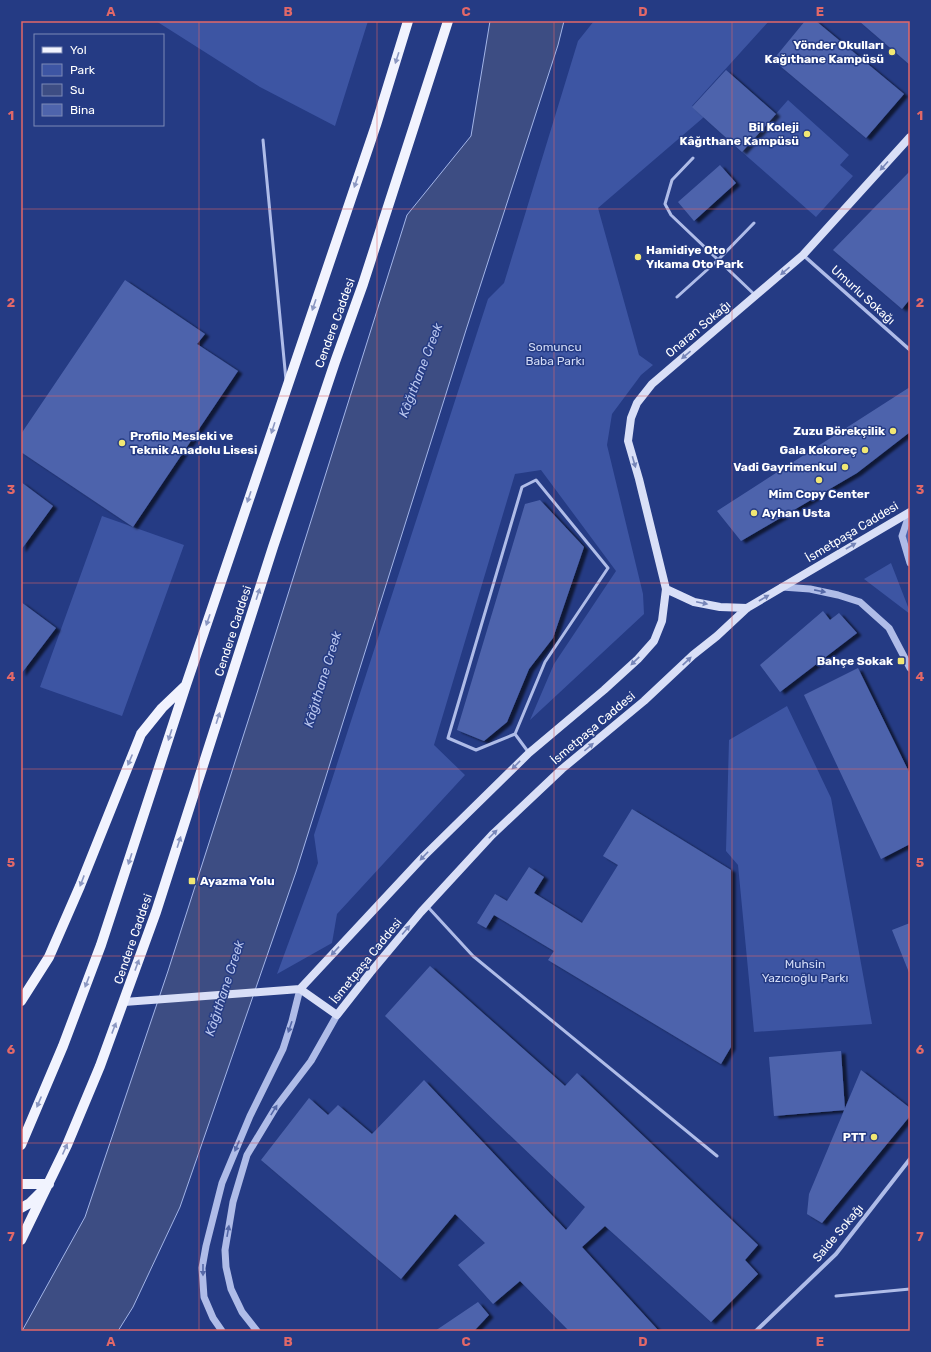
<svg xmlns="http://www.w3.org/2000/svg" width="931" height="1352" font-family="Rubik,sans-serif">
<defs>
<filter id="shadow"><feDropShadow dx="4.5" dy="2.5" stdDeviation="1" flood-color="#0009"/></filter>
</defs>
<rect width="100%" height="100%" fill="#253b84"/>
<!-- green -->
<path fill="#3d55a3" d="M156 21H368L335 126 260 87Z
M594 21H769L692 106 704 117 598 208 639 355 653 365 641 375 612 414 607 445 643 594 644 614 530 720 554 664 616 571 541 470 515 474 434 745 465 775 337 914 332 943 277 974 318 863 314 835 488 299 504 283 578 41Z
M788 100 849 155 840 165 853 176 816 217 742 152Z
M102 516 184 545 122 716 40 687Z
M891 563 910 612V614L864 579Z
M787 706 831 798 872 1024 754 1032 738 865 726 851 729 740Z"/>
<!-- water -->
<path fill="#3d4d83" stroke="#a3b5e8" d="M490 21H564L558 45 466 330 296 872 180 1207 133 1307 118 1331H22L85 1217 168 971 257 693 407 215 471 136Z"/>
<!-- building -->
<path fill="#4e64ac" filter="url(#shadow)" d="M805 21H816L904 94 866 138 773 60Z
M859 21H910V65Z
M726 70 776 114 742 152 692 107Z
M720 165 736 183 694 221 678 202Z
M910 171V299L902 309 833 250Z
M125 280 205 334 197 344 238 371 133 527 21 452V434Z
M910 387V432L857 473 741 541 717 511Z
M21 482 53 506 21 550Z
M540 500 584 547 553 638 529 669 507 722 484 741 457 730 525 504Z
M910 526V554L904 541 905 530Z
M21 602 56 628 21 674Z
M823 611 830 620 839 613 857 633 780 692 760 665Z
M858 668 910 774V844L881 859 804 695Z
M632 809 731 870V1047L721 1064 548 960 554 951 494 915 486 928 477 923 495 894 507 901 529 867 544 877 534 893 582 923 618 865 603 856Z
M910 923V975L892 930Z
M430 966 565 1086 577 1073 758 1245 745 1260 758 1274 711 1322 605 1226 582 1247 658 1330 657 1331H569L520 1281 493 1304 458 1265 485 1243 455 1214 401 1279 261 1160 309 1098 328 1115 338 1105 372 1134 424 1080 566 1230 585 1207 385 1016Z
M841 1051 845 1110 774 1116 769 1057Z
M861 1070 910 1108V1116L822 1223 807 1214 809 1194Z
M478 1302 489 1315 474 1331H435Z"/>
<g fill="none" stroke-linecap="round" stroke-linejoin="round">
<!-- service -->
<path stroke="#afbce8" stroke-width="3" d="M263 140 286 380
M693 158 672 180 665 204 671 215 755 295
M677 297 718 260 754 223
M515 734 476 750 448 738 522 487 536 480 608 568 545 662 515 734 529 753
M427 906 473 956 717 1156
M836 1296 910 1289"/>
<!-- pedestrian -->
<path stroke="#afbce8" stroke-width="3.5" d="M803 255 910 350"/>
<!-- minor -->
<path stroke="#afbce8" stroke-width="4" d="M756 1331 836 1254 910 1159"/>
<!-- tertiary -->
<path stroke="#afbce8" stroke-width="7" d="M910 512 902 536 910 563
M782 587 810 589 838 595 860 602 889 628 910 668
M222 1331 213 1318 204 1297 202 1268 206 1246 222 1183 250 1116 283 1049 292 1021 300 989
M257 1331 242 1312 231 1289 226 1267 225 1250 233 1202 247 1155 276 1107 311 1061 337 1015"/>
<!-- secondary -->
<path stroke="#d9dff7" stroke-width="8" d="M666 589 694 602 720 607 747 608
M300 989 424 856 529 753 604 690 638 659 654 641 662 621 666 589 639 479 628 441 631 418 637 403 652 384 803 255 910 137
M300 989 337 1015 370 973 421 912 492 835 562 769 644 701 693 655 717 636 747 608 910 512
M124 1002 300 989"/>
<!-- primary -->
<path stroke="#f1f3fe" stroke-width="10" d="M21 1001 49 957 80 886 141 734 162 708 185 686
M21 1145 63 1046 101 945 186 685 376 125 408 21
M21 1184H49
M21 1208 30 1203 43 1190
M21 1240 67 1145 100 1066 156 912 273 547 335 362 363 284 448 21"/>
</g>
<!-- one-way arrows -->
<defs><path id="oneway-solid" d="M-6-.8H1V-3.2L6.5 0L1 3.2V.8H-6Z"/></defs>
<g fill="#8b97c1">
<use href="#oneway-solid" transform="translate(397 58) rotate(108)"/>
<use href="#oneway-solid" transform="translate(356 182) rotate(109)"/>
<use href="#oneway-solid" transform="translate(314 305) rotate(109)"/>
<use href="#oneway-solid" transform="translate(273 428) rotate(108)"/>
<use href="#oneway-solid" transform="translate(249 497) rotate(109)"/>
<use href="#oneway-solid" transform="translate(258 594) rotate(-72)"/>
<use href="#oneway-solid" transform="translate(208 620) rotate(109)"/>
<use href="#oneway-solid" transform="translate(218 718) rotate(-72)"/>
<use href="#oneway-solid" transform="translate(170 735) rotate(108)"/>
<use href="#oneway-solid" transform="translate(130 760) rotate(113)"/>
<use href="#oneway-solid" transform="translate(179 842) rotate(-72)"/>
<use href="#oneway-solid" transform="translate(130 859) rotate(108)"/>
<use href="#oneway-solid" transform="translate(82 881) rotate(111)"/>
<use href="#oneway-solid" transform="translate(137 965) rotate(-70)"/>
<use href="#oneway-solid" transform="translate(87 982) rotate(111)"/>
<use href="#oneway-solid" transform="translate(114 1028) rotate(-69)"/>
<use href="#oneway-solid" transform="translate(39 1102) rotate(113)"/>
<use href="#oneway-solid" transform="translate(65 1149) rotate(-66)"/>
</g>
<g fill="#7685b8">
<use href="#oneway-solid" transform="translate(884 166) rotate(132)"/>
<use href="#oneway-solid" transform="translate(785 271) rotate(140)"/>
<use href="#oneway-solid" transform="translate(686 355) rotate(140)"/>
<use href="#oneway-solid" transform="translate(634 462) rotate(74)"/>
<use href="#oneway-solid" transform="translate(851 546) rotate(-30)"/>
<use href="#oneway-solid" transform="translate(764 598) rotate(-30)"/>
<use href="#oneway-solid" transform="translate(702 603) rotate(12)"/>
<use href="#oneway-solid" transform="translate(635 661) rotate(136)"/>
<use href="#oneway-solid" transform="translate(687 661) rotate(-43)"/>
<use href="#oneway-solid" transform="translate(589 747) rotate(-40)"/>
<use href="#oneway-solid" transform="translate(516 765) rotate(135)"/>
<use href="#oneway-solid" transform="translate(493 834) rotate(-45)"/>
<use href="#oneway-solid" transform="translate(424 856) rotate(134)"/>
<use href="#oneway-solid" transform="translate(406 930) rotate(-50)"/>
<use href="#oneway-solid" transform="translate(335 951) rotate(133)"/>
</g>
<g fill="#5568a7">
<use href="#oneway-solid" transform="translate(820 591) rotate(11)"/>
<use href="#oneway-solid" transform="translate(290 1027) rotate(109)"/>
<use href="#oneway-solid" transform="translate(274 1110) rotate(-58)"/>
<use href="#oneway-solid" transform="translate(237 1146) rotate(113)"/>
<use href="#oneway-solid" transform="translate(228 1231) rotate(-80)"/>
<use href="#oneway-solid" transform="translate(203 1270) rotate(90)"/>
</g>
<!-- grid -->
<path fill="none" stroke="#e26868" stroke-width="1" stroke-opacity="0.55" d="M199 21V1331M377 21V1331M554 21V1331M732 21V1331M21 209H910M21 396H910M21 583H910M21 769H910M21 956H910M21 1143H910"/>
<!-- markers -->
<g fill="#f1e773" stroke="#253b84" stroke-width="1.5">
<circle cx="892" cy="52" r="4"/>
<circle cx="807" cy="134" r="4"/>
<circle cx="638" cy="257" r="4"/>
<circle cx="893" cy="431" r="4"/>
<circle cx="122" cy="443" r="4"/>
<circle cx="865" cy="450" r="4"/>
<circle cx="845" cy="467" r="4"/>
<circle cx="819" cy="480" r="4"/>
<circle cx="754" cy="513" r="4"/>
<rect x="897" y="657" width="8" height="8" rx="2"/>
<rect x="188" y="877" width="8" height="8" rx="2"/>
<circle cx="874" cy="1137" r="4"/>
</g>
<g text-anchor="middle" stroke-width="3" stroke-linejoin="round" paint-order="stroke">
<!-- poi labels -->
<g font-size="12" font-weight="bold" fill="#fff" stroke="#253b84" text-anchor="end">
<text x="884" y="49">Yönder Okulları<tspan x="884" dy="14">Kağıthane Kampüsü</tspan></text>
<text x="799" y="131">Bil Koleji<tspan x="799" dy="14">Kâğıthane Kampüsü</tspan></text>
<text x="646" y="254" text-anchor="start">Hamidiye Oto<tspan x="646" dy="14">Yıkama Oto Park</tspan></text>
<text x="885" y="435">Zuzu Börekçilik</text>
<text x="130" y="440" text-anchor="start">Profilo Mesleki ve<tspan x="130" dy="14">Teknik Anadolu Lisesi</tspan></text>
<text x="857" y="454">Gala Kokoreç</text>
<text x="837" y="471">Vadi Gayrimenkul</text>
<text x="819" y="498" text-anchor="middle">Mim Copy Center</text>
<text x="762" y="517" text-anchor="start">Ayhan Usta</text>
<text x="893" y="665">Bahçe Sokak</text>
<text x="200" y="885" text-anchor="start">Ayazma Yolu</text>
<text x="866" y="1141">PTT</text>
</g>
<!-- street labels -->
<g font-size="12" fill="#fff" stroke="#253b84">
<text transform="translate(863 295) rotate(42)" y="4">Umurlu Sokağı</text>
<text transform="translate(335 323) rotate(-70)" y="4">Cendere Caddesi</text>
<text transform="translate(698 329) rotate(-40)" y="4">Onaran Sokağı</text>
<text transform="translate(852 532) rotate(-31)" y="4">İsmetpaşa Caddesi</text>
<text transform="translate(233 631) rotate(-72)" y="4">Cendere Caddesi</text>
<text transform="translate(593 728) rotate(-40)" y="4">İsmetpaşa Caddesi</text>
<text transform="translate(133 939) rotate(-71)" y="4">Cendere Caddesi</text>
<text transform="translate(366 961) rotate(-51)" y="4">İsmetpaşa Caddesi</text>
<text transform="translate(838 1233) rotate(-50)" y="4">Saide Sokağı</text>
</g>
<!-- park labels -->
<g font-size="12" fill="#d2dbf6" stroke="#253b84">
<text x="555" y="351">Somuncu<tspan x="555" dy="14">Baba Parkı</tspan></text>
<text x="805" y="968">Muhsin<tspan x="805" dy="14">Yazıcıoğlu Parkı</tspan></text>
</g>
<!-- water labels -->
<g font-size="13" font-style="italic" fill="#bac7ef" stroke="#253b84">
<text transform="translate(420 370) rotate(-69)" y="5">Kâğıthane Creek</text>
<text transform="translate(322 679) rotate(-73)" y="5">Kâğıthane Creek</text>
<text transform="translate(224 988) rotate(-72)" y="5">Kâğıthane Creek</text>
</g>
</g>
<!-- border -->
<rect width="931" height="1352" fill="none" stroke="#253b84" stroke-width="44"/>
<!-- legend -->
<rect x="34" y="34" width="130" height="92" fill="#253b84" stroke="#7c89b5"/>
<rect x="42" y="47" width="20" height="6" fill="#f1f3fe" stroke="#7c89b5"/>
<text x="70" y="54" font-size="12" fill="#ffffff">Yol</text>
<rect x="42" y="64" width="20" height="12" fill="#3d55a3" stroke="#7c89b5"/>
<text x="70" y="74" font-size="12" fill="#ffffff">Park</text>
<rect x="42" y="84" width="20" height="12" fill="#3d4d83" stroke="#7c89b5"/>
<text x="70" y="94" font-size="12" fill="#ffffff">Su</text>
<rect x="42" y="104" width="20" height="12" fill="#4e64ac" stroke="#7c89b5"/>
<text x="70" y="114" font-size="12" fill="#ffffff">Bina</text>
<rect x="22" y="22" width="887" height="1308" fill="none" stroke="#e26868" stroke-width="1.5"/>
<g font-size="13" text-anchor="middle" font-weight="bold" fill="#e26868">
<text x="111" y="16">A</text>
<text x="288" y="16">B</text>
<text x="466" y="16">C</text>
<text x="643" y="16">D</text>
<text x="820" y="16">E</text>
<text x="11" y="120">1</text>
<text x="920" y="120">1</text>
<text x="11" y="307">2</text>
<text x="920" y="307">2</text>
<text x="11" y="494">3</text>
<text x="920" y="494">3</text>
<text x="11" y="681">4</text>
<text x="920" y="681">4</text>
<text x="11" y="867">5</text>
<text x="920" y="867">5</text>
<text x="11" y="1054">6</text>
<text x="920" y="1054">6</text>
<text x="11" y="1241">7</text>
<text x="920" y="1241">7</text>
<text x="111" y="1346">A</text>
<text x="288" y="1346">B</text>
<text x="466" y="1346">C</text>
<text x="643" y="1346">D</text>
<text x="820" y="1346">E</text>
</g>
</svg>
